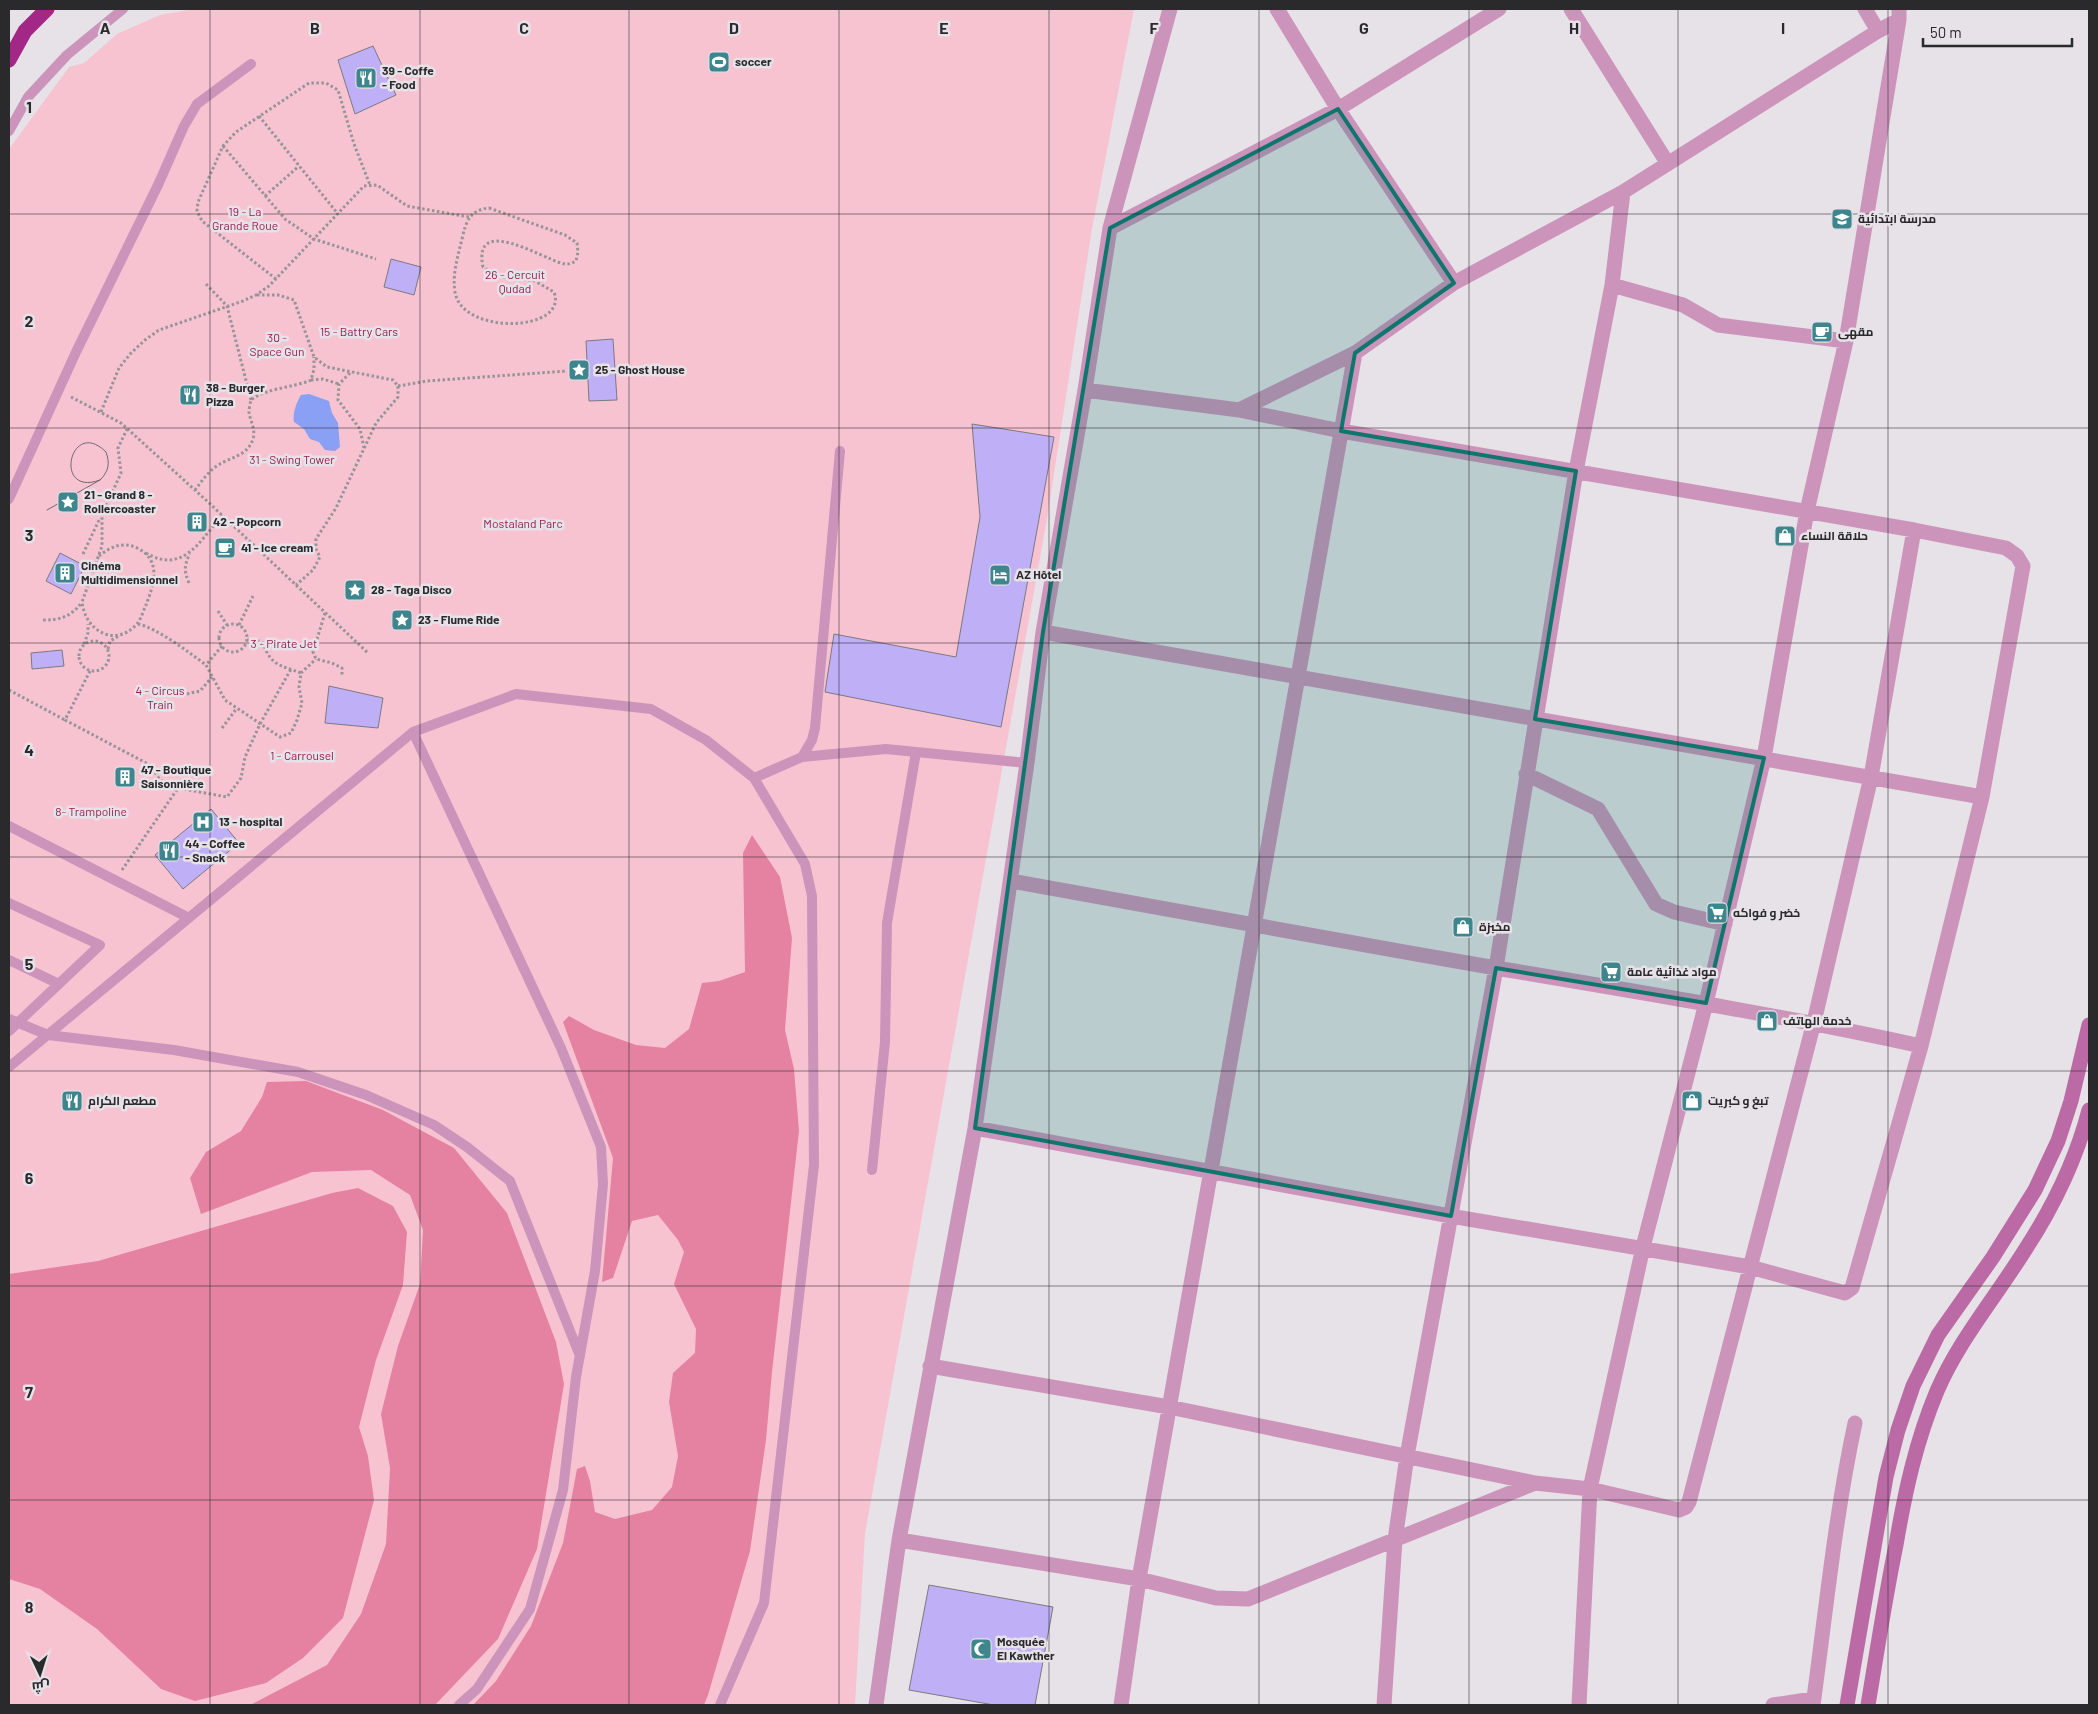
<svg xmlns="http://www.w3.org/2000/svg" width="2098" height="1714" font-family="Barlow,Cairo,sans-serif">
<rect width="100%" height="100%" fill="#e6e2e7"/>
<!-- green -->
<path fill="#f8c3d1" d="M194 9H1134L1092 229 1047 519 865 1534 855 1705H9V149L69 67 84 63 117 34 160 15Z"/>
<!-- forest -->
<path fill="#e582a1" d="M752 835 780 877 792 938 785 1030 794 1069 799 1131 772 1372 766 1440 750 1551 708 1695 704 1705H473L496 1681 531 1626 563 1543 577 1469 585 1466 590 1481 595 1512 615 1519 652 1510 672 1487 678 1456 669 1402 673 1373 695 1353 696 1329 674 1284 684 1252 678 1240 658 1215 632 1221 613 1278 602 1282 613 1158 563 1022 569 1016 594 1030 636 1045 665 1048 689 1029 702 983 719 981 745 972 743 853Z
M306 1081 383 1110 454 1148 507 1213 556 1342 564 1384 537 1549 498 1639 435 1705H250L327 1665 361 1614 386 1544 390 1468 381 1414 398 1346 420 1284 423 1230 410 1195 371 1170 312 1172 201 1214 190 1178 206 1152 241 1131 262 1097 267 1082Z
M358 1188 393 1206 407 1232 403 1285 376 1360 359 1427 368 1456 374 1500 343 1618 303 1658 266 1683 195 1701 161 1689 97 1629 40 1589 9 1579V1274L98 1261 332 1193Z"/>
<!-- water -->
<path fill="#8aa0f5" d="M309 394 329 401 332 413 338 423 340 447 335 451 325 450 319 442 310 439 304 429 294 422C292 414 297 401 301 395Z"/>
<!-- building -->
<path fill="#bfaff6" stroke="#7b7a7f" d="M373 46 396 95 355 114 338 60Z
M391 259 421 267 414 295 384 287Z
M613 339 617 400 589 401 586 341Z
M972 424 1054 437 1001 727 825 692 834 634 956 657 980 517Z
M60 553 85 566 71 594 46 581Z
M62 650 64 666 32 669 31 653Z
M329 686 383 698 378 728 325 723Z
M211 809 239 843 183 889 155 855Z
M929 1585 1053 1607 1035 1705H994L909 1690Z"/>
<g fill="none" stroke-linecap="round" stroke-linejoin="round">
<!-- path -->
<path stroke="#979498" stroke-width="3" stroke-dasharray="2.5 2.5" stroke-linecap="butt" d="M259 116 338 214
M223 146 285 219 314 239 376 259
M265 196 299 166
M489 208 565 235 577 243 578 252 576 261C570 264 567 265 561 263 542 258 472 214 483 267L497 276 535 281 554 292C569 332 462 336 455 292 452 274 458 256 462 239 466 221 470 210 489 208Z
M276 279 202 221 197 211 198 202 223 146 236 132 309 83H326L338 90 354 144 370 185
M206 284 227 306 251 400
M257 295H278L294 300 314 357 327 367 393 380 398 386V397L376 423 336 508 316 539V549L320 557 313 570 296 585
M350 373 339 384 338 400 360 429 364 448
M311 380 323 379 339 384
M398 386 427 381 567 371
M71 397 121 423 207 501 368 653
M101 412 119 368 131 353 145 340 159 330 243 301 256 295 269 286 364 186 377 185 407 206 469 217
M195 490C202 481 209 470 220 464 232 457 248 455 253 439 256 429 250 421 249 412 249 409 250 404 251 400 266 388 292 388 311 380L314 369V357
M146 553C183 575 201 540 222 515
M83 554 100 518
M99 556C110 547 123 541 137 548 162 560 154 584 146 605 143 611 141 620 136 625 114 648 85 630 82 602L102 546V515L121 473 118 448 127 429
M189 583C184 571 184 565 190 554
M218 611 227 625
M325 613 313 652 316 659 332 663 342 668V676
M43 620C60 620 71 617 82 602
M138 624C157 628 190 653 206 665
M219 638a14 14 0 1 1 28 0a14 14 0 1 1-28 0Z
M239 625 253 596
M247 640H256L263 643C271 666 280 665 301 673
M79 656a15 15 0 1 1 30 0a15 15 0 1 1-30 0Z
M84 644 88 633V624
M222 646 206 665 225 700 280 737 291 733 297 720 302 703 299 687 301 673 316 659
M108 649 110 641 119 636
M90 671 65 720 150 765 160 780 178 788 227 797 241 778 245 757 260 724 291 669
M9 690 65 720
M182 695 200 691 212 677
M222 728 237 708
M122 870 178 788"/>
<!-- lane -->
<path stroke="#cc94ba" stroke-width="10" d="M9 131 28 97 67 55 123 9
M9 499 76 352 158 185 184 126 197 104 251 64
M413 732 561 1048 601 1147 603 1184 595 1271 576 1377 563 1490 530 1609 477 1689 459 1705
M802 757 812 740 815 728 840 451
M754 778 802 757 886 749 1027 763
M9 826 189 918
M9 903 100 945 9 1031
M9 960 59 984
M9 1019 48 1035 174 1050 298 1072 366 1095 434 1125 467 1147 510 1181 580 1356
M9 1067 413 732 516 694 651 709 706 740 754 778 805 864 812 896 814 1165 764 1603 720 1705
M872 1170 885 1042 887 923 916 752"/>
<!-- street -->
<path stroke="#cc94ba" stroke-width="15" d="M1277 9 1338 109 1454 283
M1571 9 1668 164
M1865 9 1878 31
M1110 228 1338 109 1499 9
M1612 285 1683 305 1718 325 1846 341
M1239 410 1355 353 1454 283 1623 192 1878 31 1899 20
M1043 632C1356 689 1669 741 1982 797
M1526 774 1598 809 1656 904 1674 912 1725 924
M1011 881C1172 911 1334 940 1496 968 1639 992 1780 1015 1921 1046
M975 1128 1451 1216 1750 1267 1845 1293 1852 1288 1921 1046 1982 797 2023 566 2017 556 2006 548 1914 530 1341 431 1239 410 1085 390
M930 1366 1169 1407 1535 1483 1590 1489 1679 1510 1686 1507 1689 1502 1814 1022 1871 777 1914 530
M899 1540 1139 1579 1216 1598 1248 1599 1535 1483
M876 1705 899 1540 975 1128 1027 763 1043 632 1085 390 1110 228 1170 9
M1121 1705 1139 1579 1355 353
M1384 1705 1395 1540 1407 1456 1496 968 1576 471 1612 285 1623 192
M1579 1705 1590 1489 1643 1247 1706 1003 1764 758 1807 511 1846 341 1899 20V9
M1773 1705 1813 1699
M1813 1705C1826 1611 1835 1516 1855 1423"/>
<!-- secondary -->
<path stroke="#bc6aa5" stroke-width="15" d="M1847 1705 1886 1477 1898 1430 1913 1386 1938 1335 1993 1257 2035 1190 2058 1141 2071 1101 2089 1025
M1868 1705C1877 1652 1885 1598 1896 1545 1905 1492 1916 1441 1937 1391 1959 1340 1995 1298 2025 1250 2053 1207 2076 1160 2089 1110"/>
<!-- highway -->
<path stroke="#a22787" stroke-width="15" d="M9 60 25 31 47 9"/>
<!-- tram -->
<path stroke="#6c6a6d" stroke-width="1" d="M47 510 100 480C109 471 110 463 106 452 70 416 52 498 100 480"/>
</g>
<!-- marked area -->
<path fill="#0f766e" fill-opacity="0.2" stroke="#0f766e" stroke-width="4" stroke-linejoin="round" d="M1338 109 1454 283 1355 353 1341 431 1576 471 1535 719 1764 758 1706 1003 1496 968 1451 1216 975 1128 1043 632 1110 228Z"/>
<!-- grid -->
<path fill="none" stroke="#2a292b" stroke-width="1" stroke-opacity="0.55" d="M210 9V1705M420 9V1705M629 9V1705M839 9V1705M1049 9V1705M1259 9V1705M1469 9V1705M1678 9V1705M1888 9V1705M9 214H2089M9 428H2089M9 643H2089M9 857H2089M9 1071H2089M9 1286H2089M9 1500H2089"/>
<!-- icons -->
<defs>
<g id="stadium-square" transform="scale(1.125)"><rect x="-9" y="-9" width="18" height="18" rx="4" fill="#3e858d" stroke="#e6e2e7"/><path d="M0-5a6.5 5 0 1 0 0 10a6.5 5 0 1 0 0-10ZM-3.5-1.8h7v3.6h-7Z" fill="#fff"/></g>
<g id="restaurant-square" transform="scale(1.125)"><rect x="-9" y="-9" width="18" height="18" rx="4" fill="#3e858d" stroke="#e6e2e7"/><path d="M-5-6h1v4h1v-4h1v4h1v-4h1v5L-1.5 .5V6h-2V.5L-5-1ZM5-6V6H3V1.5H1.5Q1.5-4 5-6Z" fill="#fff"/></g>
<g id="school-square" transform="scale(1.125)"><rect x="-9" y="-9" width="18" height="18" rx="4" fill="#3e858d" stroke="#e6e2e7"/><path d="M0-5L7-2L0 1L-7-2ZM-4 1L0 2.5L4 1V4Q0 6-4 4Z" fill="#fff"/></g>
<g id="cafe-square" transform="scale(1.125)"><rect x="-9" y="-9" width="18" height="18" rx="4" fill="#3e858d" stroke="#e6e2e7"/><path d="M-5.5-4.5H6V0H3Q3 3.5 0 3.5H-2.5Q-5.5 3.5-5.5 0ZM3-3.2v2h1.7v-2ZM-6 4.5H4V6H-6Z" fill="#fff"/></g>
<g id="sight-square" transform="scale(1.125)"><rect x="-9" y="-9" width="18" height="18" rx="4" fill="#3e858d" stroke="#e6e2e7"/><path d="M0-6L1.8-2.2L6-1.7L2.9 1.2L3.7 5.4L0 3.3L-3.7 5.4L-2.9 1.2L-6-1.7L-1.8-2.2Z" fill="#fff"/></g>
<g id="building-square" transform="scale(1.125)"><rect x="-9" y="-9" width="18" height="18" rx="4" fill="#3e858d" stroke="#e6e2e7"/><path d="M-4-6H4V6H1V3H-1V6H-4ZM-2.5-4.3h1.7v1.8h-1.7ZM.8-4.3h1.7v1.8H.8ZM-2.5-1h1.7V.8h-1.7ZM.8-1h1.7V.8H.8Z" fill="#fff"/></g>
<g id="shop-square" transform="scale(1.125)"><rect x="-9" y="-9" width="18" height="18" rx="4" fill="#3e858d" stroke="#e6e2e7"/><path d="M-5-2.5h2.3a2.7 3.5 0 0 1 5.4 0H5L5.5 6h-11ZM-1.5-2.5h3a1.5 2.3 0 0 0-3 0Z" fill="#fff"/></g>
<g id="hotel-square" transform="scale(1.125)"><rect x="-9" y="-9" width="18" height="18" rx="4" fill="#3e858d" stroke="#e6e2e7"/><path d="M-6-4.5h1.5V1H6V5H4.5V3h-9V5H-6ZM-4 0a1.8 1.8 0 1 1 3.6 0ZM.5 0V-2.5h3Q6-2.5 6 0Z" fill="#fff"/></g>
<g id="hospital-square" transform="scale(1.125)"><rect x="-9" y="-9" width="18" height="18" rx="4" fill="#3e858d" stroke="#e6e2e7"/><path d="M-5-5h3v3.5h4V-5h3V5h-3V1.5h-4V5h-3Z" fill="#fff"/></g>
<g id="supermarket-square" transform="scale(1.125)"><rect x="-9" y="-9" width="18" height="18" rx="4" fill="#3e858d" stroke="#e6e2e7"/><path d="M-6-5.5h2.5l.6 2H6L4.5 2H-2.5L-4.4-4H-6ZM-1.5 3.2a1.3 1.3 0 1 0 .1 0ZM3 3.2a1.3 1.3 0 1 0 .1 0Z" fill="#fff"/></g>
<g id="mosque-square" transform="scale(1.125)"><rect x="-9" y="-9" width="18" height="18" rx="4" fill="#3e858d" stroke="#e6e2e7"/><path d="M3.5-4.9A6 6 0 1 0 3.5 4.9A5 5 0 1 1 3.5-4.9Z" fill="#fff"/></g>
</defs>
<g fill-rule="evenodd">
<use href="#stadium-square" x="719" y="62"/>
<use href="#restaurant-square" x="366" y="78"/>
<use href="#school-square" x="1842" y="219"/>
<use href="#cafe-square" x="1822" y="332"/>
<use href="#sight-square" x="579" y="370"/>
<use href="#restaurant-square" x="190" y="395"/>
<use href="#sight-square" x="68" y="502"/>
<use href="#building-square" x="197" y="522"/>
<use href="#shop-square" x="1785" y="536"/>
<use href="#cafe-square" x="225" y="548"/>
<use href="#building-square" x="65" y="573"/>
<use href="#hotel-square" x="1000" y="575"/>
<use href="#sight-square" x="355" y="590"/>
<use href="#sight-square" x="402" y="620"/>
<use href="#building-square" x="125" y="777"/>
<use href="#hospital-square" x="203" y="822"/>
<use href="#restaurant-square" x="169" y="851"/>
<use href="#supermarket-square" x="1717" y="913"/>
<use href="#shop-square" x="1463" y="927"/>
<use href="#supermarket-square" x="1611" y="972"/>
<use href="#shop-square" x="1767" y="1021"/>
<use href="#restaurant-square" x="72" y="1101"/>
<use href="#shop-square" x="1692" y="1101"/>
<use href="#mosque-square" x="981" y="1649"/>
</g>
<g text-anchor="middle" stroke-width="5" stroke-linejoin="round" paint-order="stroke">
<!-- poi labels -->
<g font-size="12" font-weight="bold" fill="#2a292b" stroke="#e6e2e7" text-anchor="start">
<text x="735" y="66">soccer</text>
<text x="382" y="75">39 - Coffe<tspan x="382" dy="14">- Food</tspan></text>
<text x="1858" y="223">مدرسة ابتدائية</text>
<text x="1838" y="336">مقهى</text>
<text x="595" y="374">25 - Ghost House</text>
<text x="206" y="392">38 - Burger<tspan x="206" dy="14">Pizza</tspan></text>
<text x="84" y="499">21 - Grand 8 -<tspan x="84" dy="14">Rollercoaster</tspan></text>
<text x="213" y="526">42 - Popcorn</text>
<text x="1801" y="540">حلاقة النساء</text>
<text x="241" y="552">41 - Ice cream</text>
<text x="81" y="570">Cinéma<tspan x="81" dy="14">Multidimensionnel</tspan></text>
<text x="1016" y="579">AZ Hôtel</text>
<text x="371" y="594">28 - Taga Disco</text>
<text x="418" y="624">23 - Flume Ride</text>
<text x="141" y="774">47 - Boutique<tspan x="141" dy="14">Saisonnière</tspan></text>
<text x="219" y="826">13 - hospital</text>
<text x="185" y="848">44 - Coffee<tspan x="185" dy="14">- Snack</tspan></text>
<text x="1733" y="917">خضر و فواكه</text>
<text x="1479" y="931">مخبزة</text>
<text x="1627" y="976">مواد غذائية عامة</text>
<text x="1783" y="1025">خدمة الهاتف</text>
<text x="88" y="1105">مطعم الكرام</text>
<text x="1708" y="1105">تبغ و كبريت</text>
<text x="997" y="1646">Mosquée<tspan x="997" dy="14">El Kawther</tspan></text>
</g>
<!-- park labels -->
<g font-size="12" fill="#941f50" stroke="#e6e2e7">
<text x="245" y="216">19 - La<tspan x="245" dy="14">Grande Roue</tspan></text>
<text x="515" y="279">26 - Cercuit<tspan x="515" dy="14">Qudad</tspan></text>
<text x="359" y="336">15 - Battry Cars</text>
<text x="277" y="342">30 -<tspan x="277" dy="14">Space Gun</tspan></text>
<text x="292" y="464">31 - Swing Tower</text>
<text x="523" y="528">Mostaland Parc</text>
<text x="284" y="648">3 - Pirate Jet</text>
<text x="160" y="695">4 - Circus<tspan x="160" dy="14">Train</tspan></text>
<text x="302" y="760">1 - Carrousel</text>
<text x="91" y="816">8- Trampoline</text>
</g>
</g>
<g font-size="16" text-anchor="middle" font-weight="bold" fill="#2a292b" stroke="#e6e2e7" stroke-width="5" stroke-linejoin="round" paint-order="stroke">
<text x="105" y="34">A</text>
<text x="315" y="34">B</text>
<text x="524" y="34">C</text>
<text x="734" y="34">D</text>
<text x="944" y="34">E</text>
<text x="1154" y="34">F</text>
<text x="1364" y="34">G</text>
<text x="1574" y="34">H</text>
<text x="1783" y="34">I</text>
<text x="29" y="113">1</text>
<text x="29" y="327">2</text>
<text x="29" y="541">3</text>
<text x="29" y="756">4</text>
<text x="29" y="970">5</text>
<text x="29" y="1184">6</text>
<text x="29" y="1398">7</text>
<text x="29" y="1613">8</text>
</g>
<!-- border -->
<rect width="2098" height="1714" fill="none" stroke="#2a292b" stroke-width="20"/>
<!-- north arrow -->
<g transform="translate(40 1674) rotate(176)" stroke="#e6e2e7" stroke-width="4" paint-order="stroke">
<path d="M0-4L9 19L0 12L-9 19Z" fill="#2a292b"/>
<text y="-8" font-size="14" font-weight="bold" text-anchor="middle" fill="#2a292b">ش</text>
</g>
<!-- scale -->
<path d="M1923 38v8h149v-8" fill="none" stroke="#2a292b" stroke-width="2.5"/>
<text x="1930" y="38" font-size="15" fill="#2a292b" stroke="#e6e2e7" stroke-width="4" paint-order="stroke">50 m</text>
</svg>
